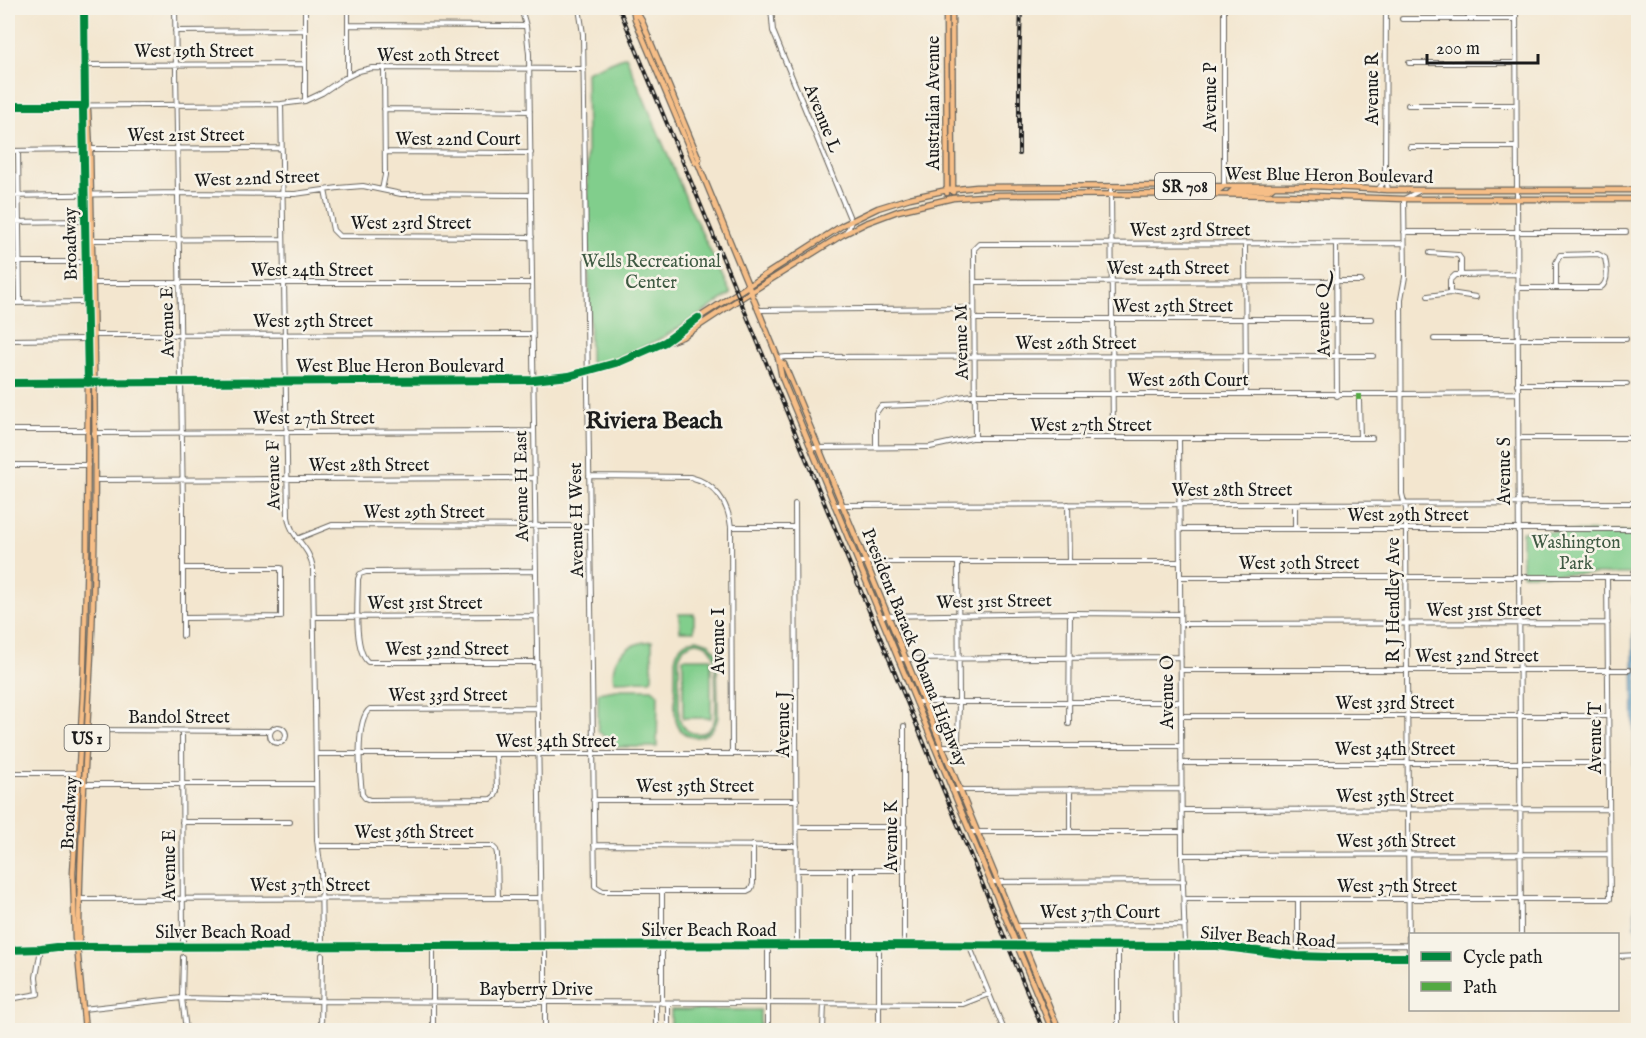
<svg xmlns="http://www.w3.org/2000/svg" width="1646" height="1038" font-family="'IM FELL English',serif">
<rect width="100%" height="100%" fill="#f7f3e8"/>
<filter id="ink" filterUnits="userSpaceOnUse"><feTurbulence type="fractalNoise" baseFrequency=".0167" numOctaves="2"/><feDisplacementMap in="SourceGraphic" scale="12" xChannelSelector="R" yChannelSelector="G"/><feConvolveMatrix kernelMatrix="1 2 1 2 8 2 1 2 1" color-interpolation-filters="sRGB"/></filter>
<filter id="wash" filterUnits="userSpaceOnUse"><feTurbulence type="fractalNoise" baseFrequency=".008" numOctaves="4" result="noise"/><feDisplacementMap in="SourceGraphic" scale="24" xChannelSelector="R" yChannelSelector="G"/><feGaussianBlur stdDeviation="1.35" result="paint"/><feColorMatrix in="noise" values="0 0 0 0 0 0 0 0 0 0 0 0 0 0 0 0 0 1.4 0 .05"/><feComposite in="paint" operator="in"/></filter>
<g filter="url(#wash)">
<rect width="100%" height="100%" fill="#f3e6cf"/>
<!-- green -->
<path fill="#81ce8c" stroke="#4e7554" stroke-width="1.5" fill-rule="evenodd" d="M626 56 690 208 731 294C711 307 692 320 672 332 648 347 621 357 595 366L590 362 586 72Z
M1522 531 1631 532V574H1522Z
M679 614H694V631H680Z
M697 639 709 643 717 653 718 716C715 740 683 746 676 721 673 707 676 676 675 660 677 647 684 640 697 639ZM694 642C706 642 713 648 715 660 715 678 717 700 715 718 711 740 682 738 679 716V657L684 647Z
M652 641V678L650 680 614 681C609 655 629 643 652 641Z
M683 658H711V718H683Z
M621 689H652L658 694 657 747H616L598 731V693Z
M671 1010H760V1030H671Z"/>
<!-- water -->
<path fill="#61aeda" stroke="#3e657b" stroke-width="1.5" d="M1633 597 1636 598 1637 601 1638 936 1635 925Z"/>
</g>
<g filter="url(#ink)">
<g fill="none" stroke-linecap="round" stroke-linejoin="round">
<!-- minor casing -->
<g stroke="#67635b" stroke-width="6">
<path id="minor" d="M175 8 183 505V636
M521 8 526 26 529 54 541 946
M579 8 583 34 595 886 603 891H747L751 889 753 884V845
M771 8 773 31 851 221 849 228 845 233
M1386 8 1385 170 1388 190
M1516 8 1521 934
M634 11 644 8
M1402 19H1516
M348 25 526 26
M175 31 305 30
M1409 63H1515
M84 65 304 64
M348 76V8
M305 101V8
M281 104 288 517C291 539 310 546 313 568L317 840 321 872 322 946
M1408 105H1515
M8 106 281 104 305 101 322 93 341 80 359 71 372 68 584 69
M384 109 530 111
M1410 147H1516
M90 149 281 148
M8 151 83 150
M18 151 20 303
M385 152 531 153
M1111 186 1113 438
M1224 186V8
M325 190 333 230 339 236 532 237
M382 190 385 175 384 67
M1378 190 1383 183 1385 170
M8 196 178 193 295 194 338 188 363 186 401 194 531 195
M8 222 84 221
M1404 232H1626
M91 240 283 239
M1245 244 1246 393
M1336 244 1337 396
M1430 253 1458 255 1461 259V275
M8 262H85
M974 282 1361 281
M92 283H532
M1517 288H1600C1609 283 1607 267 1605 258L1598 254 1560 255 1556 263V288
M1450 293V280L1455 275 1517 274
M1428 296 1450 293 1476 297
M8 303 86 302
M758 310 974 308
M974 319H1372
M93 335 533 334
M1434 339H1626
M8 340 87 339
M778 358 786 357 1373 356
M1517 384H1627
M1401 394 1517 393
M1359 400 1360 438
M1638 405 1637 411V451H1638
M8 430H88
M94 433 534 431
M975 438 974 249 979 244 1404 243
M1179 438 1182 855 1185 946
M1518 438H1628
M876 447V413L881 406 937 404 959 397 978 394H1401
M812 448 930 447 972 438H1372
M8 465H88
M589 476 690 477C715 483 728 502 731 527L732 754
M95 480 535 478
M795 504 797 945
M1068 504 1069 562
M1295 504V529
M834 505 1631 503
M731 527H795
M1180 529H1636
M297 539 332 525 590 526
M858 562H1180
M1638 569 1634 572 1633 578 1638 585
M536 571 366 572 360 574 358 579C358 599 353 649 368 662H537
M1180 577H1633
M880 616 1070 613 1180 614
M314 617 537 616
M183 618 281 617V568H183
M1180 624 1608 623
M898 659 1181 657
M1181 670H1629
M916 702H1181
M1181 716H1608
M1069 724 1070 613
M904 726V945
M270 735a8 8 0 1 1 16 0a8 8 0 1 1-16 0Z
M87 730 270 731
M182 731 183 946
M958 741 959 702 958 562
M934 746H1181
M316 754H796
M496 754 497 791 495 796 491 799 370 800 365 798 362 794C360 777 355 719 370 709L538 708
M1181 763H1609
M8 773H79
M84 784H316
M1070 789V832
M952 790 1182 789
M593 800H797
M1182 810 1609 809
M182 822H290
M797 827H905
M970 832H1182
M594 845 797 846
M318 846H492L496 850 497 854 498 898
M1182 855 1609 854
M797 870H905
M851 870V944
M990 882 1184 881
M79 899 540 898
M1184 899H1610L1607 577
M1298 900V956
M1016 926 1185 925
M879 945V1030
M969 945 1004 1030
M1118 946V1030
M1176 946 1177 1030
M1298 946 1410 945
M8 950 41 949 57 947 851 945 1217 946 1298 956 1329 957H1410
M1618 956 1638 955
M183 957 182 998 186 1030
M1409 957 1406 529V509L1402 494 1401 299 1405 277 1404 199 1419 191
M662 1003V892
M83 1009 182 998 322 1001 963 1004 989 994
M11 1030 8 1001 10 999 38 994 36 977 41 949
M321 1030 322 955
M433 1030V946
M545 1030V946
M656 1030V1003
M668 1030V1003
M768 1030V945
M823 1030 824 1003"/>
</g>
<!-- major casing -->
<g stroke="#67635b" stroke-width="7">
<path id="major" d="M633 8 635 19 695 162 698 163
M946 8 947 193
M952 8 953 192
M634 11 639 16 642 21 699 159 698 163 704 178 778 358 782 378 1052 1030
M1182 194 1185 191 1219 190 1224 186
M1229 194 1233 190H1269L1273 187
M666 342 698 318 843 225 878 208 910 198 947 190 977 187 1224 186H1314L1388 190H1638
M779 361 784 364 797 395 1059 1030
M8 383 509 381C547 380 584 375 620 362 641 354 661 344 682 337L738 300 842 235 866 223 898 211 953 198 998 195 1208 194 1286 195 1404 199H1638
M77 946 75 939 73 873 83 693 87 553 88 373 83 109 85 106 84 8
M85 1030 77 946 79 939C79 836 88 734 92 631 98 470 93 310 90 149L88 110 85 106"/>
</g>
<!-- minor -->
<use href="#minor" stroke="#fff" stroke-width="4"/>
<!-- major -->
<use href="#major" stroke="#f6be87" stroke-width="4.5"/>
<!-- rail casing -->
<g stroke="#1c1c1c" stroke-width="4">
<path id="rail" d="M619 8 1043 1030
M1019 154V69L1021 8"/>
</g>
<!-- rail -->
<use href="#rail" stroke="#f7f3e8" stroke-width="1.5" stroke-dasharray="4.5" stroke-linecap="butt"/>
<!-- quiet -->
<path stroke="#52a943" stroke-width="6" stroke-dasharray="12 6" stroke-linecap="butt" d="M1359 394V400"/>
<!-- cycleway casing -->
<g stroke="#f7f3e8" stroke-width="11">
<path id="cycleway" d="M84 8 85 106 83 109 88 383
M8 106H85
M8 383 533 380 569 376 619 362 665 342 698 318
M8 950 41 949 57 947 851 945 1217 946 1298 956 1329 957H1410"/>
</g>
<!-- cycleway -->
<use href="#cycleway" stroke="#00873e" stroke-width="8"/>
</g>
</g>
<g text-anchor="middle" stroke-width="5" stroke-linejoin="round" paint-order="stroke">
<!-- shield labels -->
<g fill="#f7f3e8" stroke="#5e5c59" stroke-width="1.5">
<rect x="1155" y="173" width="60" height="26" rx="4.5"/>
<rect x="64.5" y="725" width="45" height="26" rx="4.5"/>
</g>
<g font-size="16" font-weight="bold" fill="#1c1c1c">
<text x="1185" y="192">SR 708</text>
<text x="87" y="744">US 1</text>
</g>
<!-- street labels -->
<g font-size="18" fill="#1c1c1c" stroke="#f7f3e8">
<text x="194" y="57">West 19th Street</text>
<text x="438" y="61">West 20th Street</text>
<text transform="translate(1372 89) rotate(-90)" y="6">Avenue R</text>
<text transform="translate(1210 97) rotate(-90)" y="6">Avenue P</text>
<text transform="translate(933 103) rotate(-90)" y="6">Australian Avenue</text>
<text transform="translate(823 118) rotate(68)" y="6">Avenue L</text>
<text x="186" y="141">West 21st Street</text>
<text x="458" y="145">West 22nd Court</text>
<text transform="translate(1329 175) rotate(1)" y="6">West Blue Heron Boulevard</text>
<text transform="translate(257 178) rotate(-2)" y="6">West 22nd Street</text>
<text x="411" y="229">West 23rd Street</text>
<text x="1190" y="236">West 23rd Street</text>
<text transform="translate(70 244) rotate(-91)" y="6">Broadway</text>
<text x="1168" y="274">West 24th Street</text>
<text x="312" y="276">West 24th Street</text>
<text x="1173" y="312">West 25th Street</text>
<text transform="translate(1323 320) rotate(-91)" y="6">Avenue Q</text>
<text x="313" y="327">West 25th Street</text>
<text transform="translate(167 322) rotate(-91)" y="6">Avenue E</text>
<text transform="translate(961 342) rotate(-91)" y="6">Avenue M</text>
<text x="1076" y="349">West 26th Street</text>
<text x="400" y="372">West Blue Heron Boulevard</text>
<text x="1188" y="386">West 26th Court</text>
<text x="314" y="424">West 27th Street</text>
<text x="1091" y="431">West 27th Street</text>
<text x="369" y="471">West 28th Street</text>
<text transform="translate(1504 471) rotate(-90)" y="6">Avenue S</text>
<text transform="translate(273 475) rotate(-91)" y="6">Avenue F</text>
<text transform="translate(521 486) rotate(-91)" y="6">Avenue H East</text>
<text x="1232" y="496">West 28th Street</text>
<text x="424" y="518">West 29th Street</text>
<text x="1408" y="521">West 29th Street</text>
<text transform="translate(576 520) rotate(-91)" y="6">Avenue H West</text>
<text x="1299" y="569">West 30th Street</text>
<text transform="translate(1393 600) rotate(-90)" y="6">R J Hendley Ave</text>
<text transform="translate(994 601) rotate(-1)" y="6">West 31st Street</text>
<text x="425" y="609">West 31st Street</text>
<text x="1484" y="616">West 31st Street</text>
<text transform="translate(718 641) rotate(-90)" y="6">Avenue I</text>
<text transform="translate(915 647) rotate(68)" y="6">President Barack Obama Highway</text>
<text x="447" y="655">West 32nd Street</text>
<text x="1477" y="662">West 32nd Street</text>
<text transform="translate(1167 692) rotate(-90)" y="6">Avenue O</text>
<text x="448" y="701">West 33rd Street</text>
<text x="1395" y="709">West 33rd Street</text>
<text x="179" y="723">Bandol Street</text>
<text transform="translate(783 724) rotate(-90)" y="6">Avenue J</text>
<text transform="translate(1595 738) rotate(-90)" y="6">Avenue T</text>
<text x="556" y="747">West 34th Street</text>
<text x="1395" y="755">West 34th Street</text>
<text x="695" y="792">West 35th Street</text>
<text x="1395" y="802">West 35th Street</text>
<text transform="translate(69 813) rotate(-87)" y="6">Broadway</text>
<text x="414" y="838">West 36th Street</text>
<text transform="translate(891 836) rotate(-90)" y="6">Avenue K</text>
<text x="1396" y="847">West 36th Street</text>
<text transform="translate(169 865) rotate(-90)" y="6">Avenue E</text>
<text x="310" y="891">West 37th Street</text>
<text x="1397" y="892">West 37th Street</text>
<text x="1100" y="918">West 37th Court</text>
<text x="709" y="936">Silver Beach Road</text>
<text x="223" y="938">Silver Beach Road</text>
<text transform="translate(1268 937) rotate(4)" y="6">Silver Beach Road</text>
<text x="536" y="995">Bayberry Drive</text>
</g>
<!-- park labels -->
<g font-size="18" fill="#3f5a43" stroke="#f7f3e8">
<text x="651" y="267">Wells Recreational<tspan x="651" dy="21">Center</tspan></text>
<text x="1576" y="548">Washington<tspan x="1576" dy="21">Park</tspan></text>
</g>
<!-- district labels -->
<g font-size="24" font-weight="bold" fill="#1c1c1c" stroke="#f7f3e8">
<text x="654" y="428">Riviera Beach</text>
</g>
</g>
<!-- margin -->
<rect width="1646" height="1038" fill="none" stroke="#f7f3e8" stroke-width="30"/>
<!-- legend -->
<rect x="1409" y="933" width="210" height="78" fill="#f7f3e8" stroke="#9f9d96" stroke-width="1.5"/>
<rect x="1421" y="952" width="30" height="9" fill="#00873e" stroke="#9f9d96" stroke-width="1.5"/>
<text x="1463" y="963" font-size="18" fill="#1c1c1c">Cycle path</text>
<rect x="1421" y="982" width="30" height="9" fill="#52a943" stroke="#9f9d96" stroke-width="1.5"/>
<text x="1463" y="993" font-size="18" fill="#1c1c1c">Path</text>
<!-- scale -->
<path d="M1427 54v9h111v-9" fill="none" stroke="#1c1c1c" stroke-width="3"/>
<text x="1436" y="54" font-size="18" fill="#1c1c1c" stroke="#f7f3e8" stroke-width="4.5" paint-order="stroke">200 m</text>
</svg>
